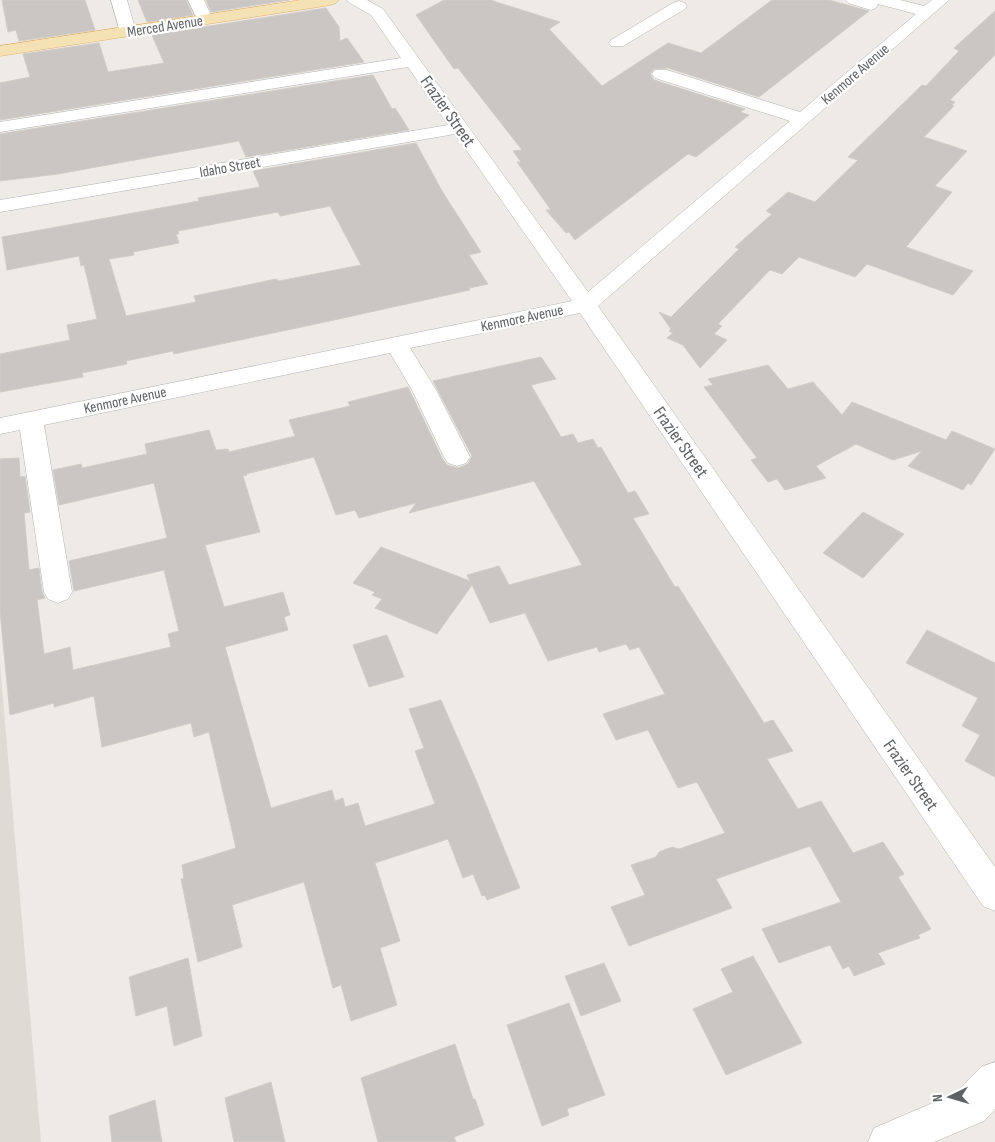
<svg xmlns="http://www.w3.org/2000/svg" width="995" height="1142" font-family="'Sofia Sans Condensed',sans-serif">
<rect width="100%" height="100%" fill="#eeebe6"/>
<!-- education -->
<path fill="#dedbd5" d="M0 664 41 1142H0Z"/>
<!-- building -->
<path fill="#cac6c3" stroke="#d2ccc5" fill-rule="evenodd" d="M2 0H85L95 30 19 41 16 30 8 32Z
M138 0H186L193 15 147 22Z
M206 0H289L211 12Z
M444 0H490L560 22 549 29 602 86 668 43 701 53 772 0H829L869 11 759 97 668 68 654 69 650 74 654 80 745 109 740 112 749 115 696 157 688 154 575 240 569 232 566 233 546 210H551L517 162H521L513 151 522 150 458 68 454 69 416 15Z
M326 8 339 27 340 41 347 38 364 62 0 120V83L30 77 23 54 99 43 108 72 164 63 152 35Z
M995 11V55L950 100 955 102 952 105 954 106 924 137 967 151 935 186 952 192 906 247 973 271 953 295 867 264 855 277 799 257 782 274 770 270 718 324 722 326 714 334 727 340 700 368 683 345 667 338 673 333 669 331 671 329 659 312 671 317 739 249 735 247 772 214 766 211 788 192 815 202 858 160 848 157 922 85 926 86 959 51 954 48Z
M373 75 392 109 395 108 409 130 246 157 239 141 58 174 0 181V134Z
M416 143 442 191 481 252 469 255 488 284 469 288 470 290 325 322 174 354 173 351 126 361 127 364 82 373 83 377 0 392V354L70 340 67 325 97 319 84 265 81 266 79 256 7 270 2 237 199 201 198 198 260 187 253 171ZM330 206 361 265 279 281 276 279 194 296 196 302 126 316 109 259 134 255 133 252 179 243 176 234H179L178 231 278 212 280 216Z
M541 357 556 379 531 385 561 437 573 434 578 443 593 439 598 448 601 447 628 493 635 491 649 514 633 518 675 587 678 586 764 723 773 720 793 751 767 759 798 809 821 801 853 853 883 842 904 874 898 877 931 929 918 935 920 938 878 953 885 964 854 976 849 966 843 969 830 945 779 963 762 929 841 902 810 846 716 879 732 908 629 946 611 907 645 895 631 865 656 857 659 852 672 847 679 849 725 833 697 782 678 788 648 730 616 740 603 714 665 694 639 647 630 650 626 644 599 652 597 647 548 661 525 613 490 623 472 585 437 634 375 608 382 599 372 595 375 592 353 583 381 547 470 581 467 575 499 566 509 585 582 565 534 481 409 513 416 503 359 518 355 510 336 515 314 457 246 474 247 475 243 476 260 532 205 545 224 607 283 592 290 615 284 617 288 630 225 647 271 808 332 790 335 801 343 798 345 807 358 803 365 826 435 804 415 751 424 748 409 709 441 700 476 780 520 888 487 900 485 895 482 896 473 874 463 878 448 839 375 863 400 941 380 948 397 1005 351 1021 341 985 333 988 304 882 232 905 242 947 198 962 181 879 184 878 182 865 236 848 209 732 194 737 191 723 102 747 94 696 54 707V703L10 715 0 611V459L19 458 20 477 25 476 30 512 24 513 29 570 39 568 42 592 45 598 37 600 44 654 70 647 73 670 171 647 168 634 179 631 164 570 74 591 69 561 167 538 154 483 59 505 53 470 81 464 82 468 147 454 145 444 209 430 216 450 228 449 229 452 295 436 289 420 350 406 348 402 408 387 442 458 447 465 458 468 468 464 472 456 433 381Z
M768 365 788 389 813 382 842 415 852 402 946 440 952 431 995 449 971 485 968 483 963 490 908 466 922 451 893 460 856 444 816 466 826 478 785 490 777 479 768 482 751 460 757 458 704 387 713 385 708 379Z
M863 512 904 534 863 578 823 553Z
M927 630 995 663V777L965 761 980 735 962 726 978 698 906 663Z
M387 635 404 677 369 687 353 645Z
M753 956 802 1043 726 1075 693 1009 733 992 721 969Z
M188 958 202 1036 174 1046 167 1006 136 1016 129 977Z
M604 963 621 1001 581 1016 565 976Z
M569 1003 605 1095 567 1109 569 1115 542 1126 507 1025Z
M455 1044 473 1099H475L484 1125 454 1137 456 1142H378L361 1078Z
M271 1082 285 1142H234L225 1098Z
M155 1100 162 1142H112L109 1116Z"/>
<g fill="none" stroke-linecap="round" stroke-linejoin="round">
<!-- minor casing -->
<g stroke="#b1b4b7" stroke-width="1">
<path id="minor" d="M111 0H127L136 32 134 35H122L120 32Z
M188 0H204L213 20 211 23H199Z
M347 0H367L383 9 588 292 790 121 655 78 652 74 655 70H667L800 112 916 14 878 4 876 8 871 10 848 3 845 0H900L924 6 932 0H949L598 306 995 867V911L983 906 580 313 410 348 436 390 470 457 466 463 457 466 448 463 444 457 412 390 390 353 44 425 72 592 68 599 58 603 48 599 44 592 20 430 0 434V418L572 301 455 134 0 212V200L448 125 408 67 0 132V122L401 58 371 15 350 3Z
M679 1 685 3 687 6 685 9 623 46H611L609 43 611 40 673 3Z
M995 1062V1109L984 1121 934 1142H868L874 1128 956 1093 981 1067Z"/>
</g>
<!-- major casing -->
<g stroke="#e1b06d" stroke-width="1">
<path id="major" d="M301 0H339L336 3 331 5 0 56V46Z"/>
</g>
<!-- minor -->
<use href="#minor" fill="#fff" fill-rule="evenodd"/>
<!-- major -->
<use href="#major" fill="#f5e2b4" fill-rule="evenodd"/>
</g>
<g text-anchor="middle" stroke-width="4.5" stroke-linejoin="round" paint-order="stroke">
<!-- far-street labels -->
<g font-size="15" fill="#5e6265" stroke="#fff">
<text transform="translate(165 26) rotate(-9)" y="5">Merced Avenue</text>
<text transform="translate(855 74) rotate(-41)" y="5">Kenmore Avenue</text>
<text transform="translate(230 167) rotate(-10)" y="5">Idaho Street</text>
<text transform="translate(522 318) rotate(-12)" y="5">Kenmore Avenue</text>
<text transform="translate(125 400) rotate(-12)" y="5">Kenmore Avenue</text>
</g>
<!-- street labels -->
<g font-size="18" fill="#5e6265" stroke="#fff">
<text transform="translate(448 111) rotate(55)" y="6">Frazier Street</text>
<text transform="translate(681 442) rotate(55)" y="6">Frazier Street</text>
<text transform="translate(911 775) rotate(55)" y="6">Frazier Street</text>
</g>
</g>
<!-- north arrow -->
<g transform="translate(950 1097) rotate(265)" stroke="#ffffff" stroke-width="4" paint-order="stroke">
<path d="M0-4L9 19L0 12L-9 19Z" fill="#5e6265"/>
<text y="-8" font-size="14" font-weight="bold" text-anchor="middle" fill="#5e6265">N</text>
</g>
</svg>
